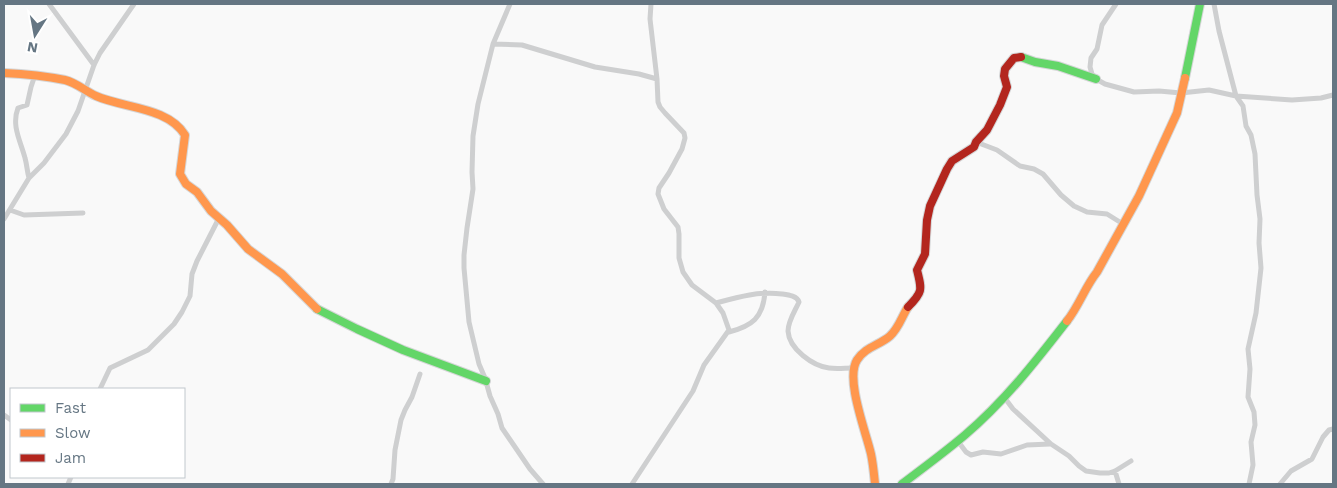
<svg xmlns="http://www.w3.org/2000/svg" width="1337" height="488" font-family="'Work Sans',sans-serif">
<rect width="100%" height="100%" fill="#f9f9f9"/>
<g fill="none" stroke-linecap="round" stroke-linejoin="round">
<!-- fast casing -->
<g stroke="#d5d6d7" stroke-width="10">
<path id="fast" d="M1021 57 1035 62 1058 66 1096 79
M1185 78 1200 4
M317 309 357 329 403 350 486 381
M902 484C923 468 945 452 965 435 1004 402 1036 361 1067 321"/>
</g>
<!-- slow casing -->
<g stroke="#d5d6d7" stroke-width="10">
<path id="slow" d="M4 73C25 74 45 76 65 80 77 83 85 91 96 96 123 108 168 107 185 135L180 174 186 184 197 192 211 211 227 225 248 249 282 274 317 309
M1067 321C1079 306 1085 287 1097 272L1139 196 1177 113 1185 78
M875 484C874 474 873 463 871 454 866 432 845 379 857 360 865 347 880 345 890 336 899 328 902 316 908 307"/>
</g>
<!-- jam casing -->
<g stroke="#d5d6d7" stroke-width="10">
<path id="jam" d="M908 307C923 292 922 290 917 270L925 254 927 220 930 206 947 169 952 161 974 147 976 142 987 130 1000 105 1007 87 1004 76 1005 69 1014 58 1021 57"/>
</g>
<!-- street -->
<path stroke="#cecfd0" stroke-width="5" d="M49 4 94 65
M510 4 493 44 478 104 473 136 472 172 473 189 467 228 464 255V268L469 322 479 364 485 378 490 396 498 414 502 428 530 469 543 484
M1116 4 1102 25 1097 49 1091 58 1090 67 1092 74 1096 79 1105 84 1134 92 1159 91 1181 93 1209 90 1236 96 1292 100 1321 98 1333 95
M1214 4 1219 31 1236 96 1243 106 1246 126 1251 135 1255 154 1257 195 1260 219 1259 243 1261 268 1256 313 1248 349 1250 369 1248 397 1254 412 1255 425 1251 442 1253 465 1249 484
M493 44 522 45 595 67 639 74 657 79
M976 142 997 150 1020 166 1034 169 1043 174 1061 195 1074 206 1087 212 1107 214 1123 224
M29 178C27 171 27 165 25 158 21 142 11 126 18 108L27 105 31 87 35 75
M10 210 24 215 83 213
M4 219 29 178 44 163 66 134 78 111 94 65 100 53 134 4
M716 303C738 297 759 291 782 294 789 295 797 296 799 302 795 311 788 321 788 331 789 349 813 366 829 368 837 369 845 368 853 368
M729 332C752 326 763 318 765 292
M100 389 110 368 148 350 174 324 182 312 190 296 192 274 197 261 219 218
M1004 397 1013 409 1051 444 1069 456 1079 466 1086 471 1100 473H1109L1115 471 1131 461
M4 415 11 420
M957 440 966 452 971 455 983 452 1001 454 1027 445 1050 444
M1115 471 1119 484
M68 484 71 477
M391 484 393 479 395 450 401 420 405 410 412 397 420 374
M632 484 693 391 704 365 729 330 723 313 716 303 692 285 683 272 679 258V234L678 227 664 209 658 194 659 188 669 173 682 149 685 138 684 133 665 113 660 107 658 102 657 79 650 19 651 4
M1280 484 1291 471 1312 459 1323 437 1329 430 1333 429"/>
<!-- fast -->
<use href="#fast" stroke="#63d668" stroke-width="8"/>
<!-- slow -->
<use href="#slow" stroke="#ff974d" stroke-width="8"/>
<!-- jam -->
<use href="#jam" stroke="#b3261e" stroke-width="8"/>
</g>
<!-- border -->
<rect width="1337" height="488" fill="none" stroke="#657683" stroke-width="10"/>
<!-- legend -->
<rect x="10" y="388" width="175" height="90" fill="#ffffff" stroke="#c1c8cd"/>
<rect x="20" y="404" width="25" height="8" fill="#63d668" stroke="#c1c8cd"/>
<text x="55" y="413" font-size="15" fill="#657683">Fast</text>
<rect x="20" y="429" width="25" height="8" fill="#ff974d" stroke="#c1c8cd"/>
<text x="55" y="438" font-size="15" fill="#657683">Slow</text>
<rect x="20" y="454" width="25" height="8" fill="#b3261e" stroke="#c1c8cd"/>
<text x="55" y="463" font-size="15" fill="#657683">Jam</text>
<!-- north arrow -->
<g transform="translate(35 35) rotate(191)" stroke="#ffffff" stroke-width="4" paint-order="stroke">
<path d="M0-4L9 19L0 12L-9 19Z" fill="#657683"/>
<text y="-8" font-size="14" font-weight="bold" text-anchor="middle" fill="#657683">N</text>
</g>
</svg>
